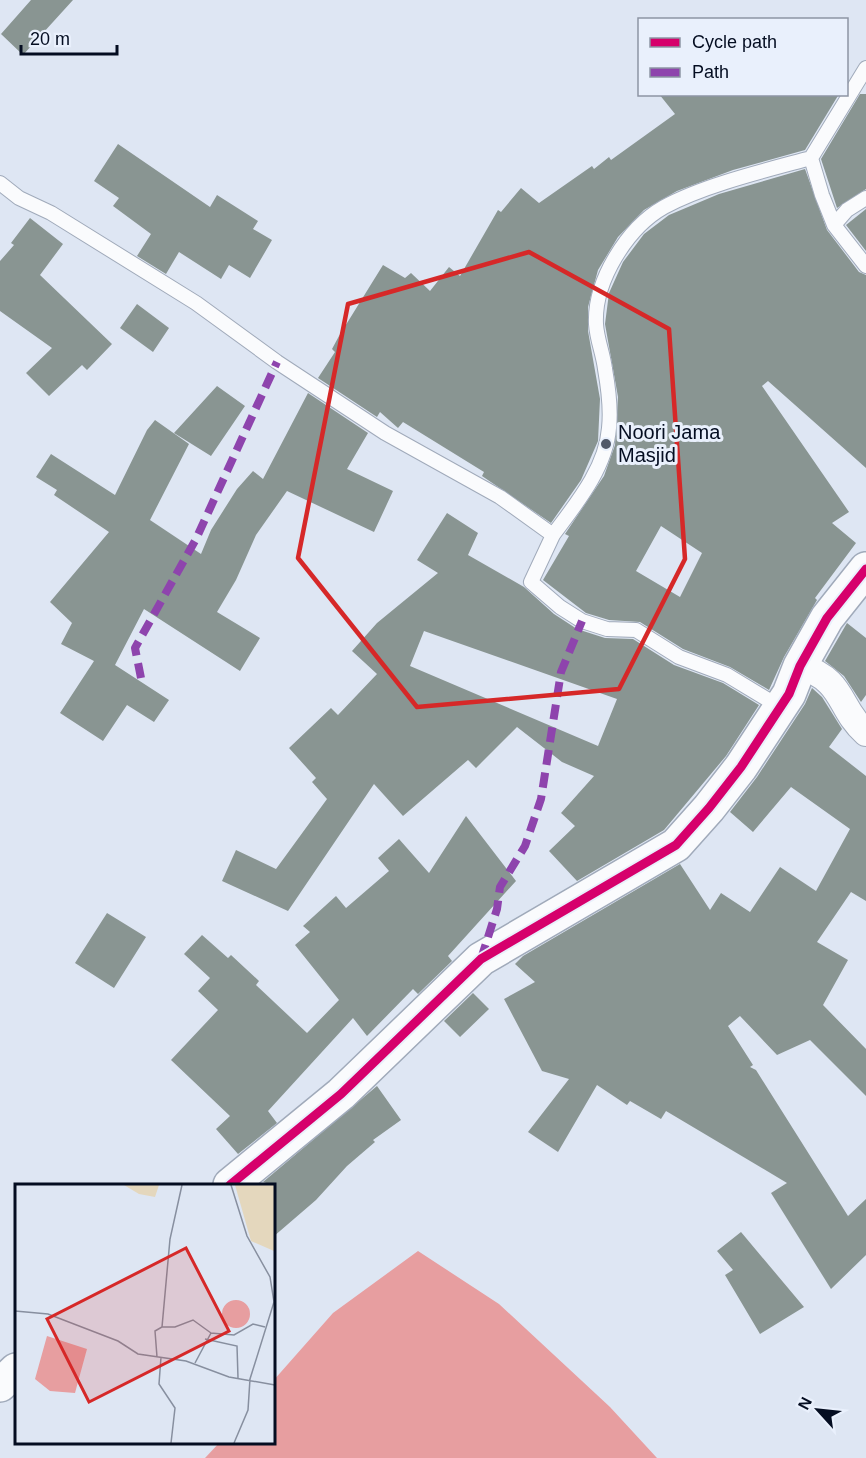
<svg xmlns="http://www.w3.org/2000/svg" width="866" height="1458" font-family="Arial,sans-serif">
<rect width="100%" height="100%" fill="#dee6f3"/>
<!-- water -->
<path fill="#e79ea0" d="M418 1251 499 1304 610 1407 657 1458H205L220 1442H273V1381L333 1313Z"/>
<!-- building -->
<path fill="#899592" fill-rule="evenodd" d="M31 0H73L23 55 1 34Z
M659 94H839L805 150 733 170 677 191 644 210 618 237 598 270 588 307V331L600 399 598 441 581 480 551 523 482 476 484 472 403 422 398 428 380 412 377 417 318 378 335 352 332 349 339 336 383 265 405 278 411 273 430 291 449 267 460 276 498 210 501 212 521 188 539 203 592 166 594 169 609 157 611 160 675 114Z
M860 94H866V189L837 208 821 159Z
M118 144 210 207 217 195 258 221 253 229 272 240 250 278 229 265 221 279 179 252 166 274 137 256 151 234 113 206 119 198 94 181Z
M805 169 827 230 859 272 866 275V468L768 381 762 386 849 512 832 523 856 543 815 598 817 600 784 657 769 690 730 667 683 649 640 622 609 620 586 613 543 580 569 536 565 534 604 476 615 445 618 397 605 324 609 293 623 262 644 234 669 215 719 194ZM661 526 702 553 680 597 636 571Z
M866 209V251L846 225Z
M30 218 63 244 40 275 112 344 87 370 82 365 49 396 26 373 52 348 0 311V261L14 245 11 243Z
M137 304 169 328 153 352 120 328Z
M217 386 245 406 211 456 174 433Z
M308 393 368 433 347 469 393 491 374 532 287 491 256 535 236 580 217 612 260 638 240 671 144 609 115 665 169 700 154 722 127 705 103 741 60 713 94 661 61 644 72 623 50 602 109 532 54 495 57 490 36 477 51 454 115 495 147 430 155 420 189 444 150 520 201 554 211 530 237 489 253 471 263 479Z
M447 513 478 533 468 555 524 587 554 614 577 629 605 638 633 639 674 665 723 683 759 705 726 756 664 830 577 881 549 851 575 826 561 813 594 776 562 762 517 727 476 768 468 760 403 816 374 784 288 911 222 881 236 850 276 869 327 799 312 782 316 778 289 748 331 708 338 715 377 674 352 651 377 623 438 573 417 560ZM424 631 617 699 598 746 410 666Z
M847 623 866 638V695L861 702 844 676 825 661Z
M812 688 822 697 842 729 829 747 866 776V901L851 892 817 942 848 960 823 1005 866 1049V1096L810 1040 777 1055 740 1016 728 1026 753 1065 750 1067 756 1070 848 1216 866 1199V1255L831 1289 771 1193 787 1183 666 1111 661 1119 630 1101 627 1105 597 1085 558 1152 528 1132 569 1079 542 1071 504 999 535 982 515 964 523 956 680 864 710 910 721 893 750 912 780 867 816 891 850 829 791 787 753 832 730 812 757 777 805 704Z
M466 816 516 881 448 956 452 961 418 994 413 989 367 1036 353 1018 268 1111 277 1123 238 1154 216 1129 230 1116 171 1060 218 1010 198 991 210 978 184 954 202 935 228 958 231 955 259 981 256 985 307 1033 339 1000 295 945 310 932 303 926 336 896 346 908 389 871 378 858 399 839 429 873Z
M107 913 146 937 114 988 75 963Z
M473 993 489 1009 460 1037 444 1021Z
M377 1086 401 1120 373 1140 375 1142 347 1166 316 1200 273 1237V1185L263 1182Z
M741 1232 804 1307 760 1334 725 1275 733 1270 717 1251Z"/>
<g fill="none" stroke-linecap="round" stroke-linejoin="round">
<!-- lane casing -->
<g stroke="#a0aaba" stroke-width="16">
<path id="lane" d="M866 68 811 158 822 195 834 225 866 266
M0 183 19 198 51 213 196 303 277 362 385 433 500 497 553 535 531 582 560 607 582 621 607 629 636 630 679 657 727 675 780 707
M834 225 847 210 866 198
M553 535C576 504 606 468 609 428 611 410 608 386 605 369 603 353 597 340 596 324 594 281 627 228 664 207 704 185 767 170 811 158"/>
</g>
<!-- street casing -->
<g stroke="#a0aaba" stroke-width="28">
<path id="street" d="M800 666C846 681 837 707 866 733"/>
</g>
<!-- secondary casing -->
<g stroke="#a0aaba" stroke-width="36">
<path id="secondary" d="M230 1185 341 1094 481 959 676 845 709 808 741 767 789 694 800 666 827 618 866 569
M0 1385 16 1370"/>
</g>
<!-- lane -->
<use href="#lane" stroke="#fafbfd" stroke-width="14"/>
<!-- street -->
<use href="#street" stroke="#fafbfd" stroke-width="26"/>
<!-- secondary -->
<use href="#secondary" stroke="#fafbfd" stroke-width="33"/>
<!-- quiet -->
<path stroke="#8e44ad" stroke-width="8" stroke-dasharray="15 8" stroke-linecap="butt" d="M141 678 135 648 196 539 277 362
M481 959 497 909 500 887 525 846 541 799 561 672 582 621"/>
<!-- cycleway casing -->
<g stroke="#e9f0fc" stroke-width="13">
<path id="cycleway" d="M230 1185 341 1094 481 959 676 845 709 808 741 767 789 694 800 666 827 618 866 569"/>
</g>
<!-- cycleway -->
<use href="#cycleway" stroke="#d6006c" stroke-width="9"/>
</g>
<!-- marked area -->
<path fill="none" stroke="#d62828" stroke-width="4.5" stroke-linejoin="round" d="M529 252 669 329 685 559 619 689 417 707 298 558 348 304Z"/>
<!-- markers -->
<circle fill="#50596a" stroke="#e9f0fc" stroke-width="2" cx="606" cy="444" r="6"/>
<g text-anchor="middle" stroke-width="6" stroke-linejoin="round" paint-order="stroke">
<!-- poi labels -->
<g font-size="20" fill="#040d21" stroke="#e9f0fc" text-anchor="start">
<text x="618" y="439">Noori Jama<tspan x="618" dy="23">Masjid</tspan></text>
</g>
</g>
<!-- overview -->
<g transform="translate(15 1184)">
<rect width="260" height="260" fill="#dee6f3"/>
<path d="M109 1H144L140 13 124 10ZM220 1H259V67L236 57Z" fill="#e4d7bd"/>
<path d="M207 130a14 14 0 1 1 28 0a14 14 0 1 1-28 0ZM32 152 72 165 60 209 35 207 20 195Z" fill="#e79ea0"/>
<path fill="none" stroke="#878f9f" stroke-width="1.5" d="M216 1 232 52 255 93 259 118 235 195 233 226 219 259M0 127 33 130 103 157 123 170 171 177 214 193 260 201M147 143H160L178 136 196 149M190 155 222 162 223 194M142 173 140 147 147 143 155 55 167 1M146 173 144 200 160 224 156 259M180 179 196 149 219 151 238 140 250 143"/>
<path fill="#d62828" fill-opacity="0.15" stroke="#d62828" stroke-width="3" d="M171 64 214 147 74 218 32 135Z"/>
<rect width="260" height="260" fill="none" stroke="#040d21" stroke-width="3"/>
</g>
<!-- legend -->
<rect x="638" y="18" width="210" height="78" fill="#e9f0fc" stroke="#8d95a4" stroke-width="1.5"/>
<rect x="650" y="38" width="30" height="9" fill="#d6006c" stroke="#8d95a4" stroke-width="1.5"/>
<text x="692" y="48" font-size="18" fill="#040d21">Cycle path</text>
<rect x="650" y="68" width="30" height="9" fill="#8e44ad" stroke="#8d95a4" stroke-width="1.5"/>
<text x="692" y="78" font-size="18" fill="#040d21">Path</text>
<!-- north arrow -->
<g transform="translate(818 1410) rotate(297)" stroke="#e9f0fc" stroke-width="4.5" paint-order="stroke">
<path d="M0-4.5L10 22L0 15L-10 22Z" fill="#040d21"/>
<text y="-9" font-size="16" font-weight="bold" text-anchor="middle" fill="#040d21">N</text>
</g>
<!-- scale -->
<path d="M21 45v9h96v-9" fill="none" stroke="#040d21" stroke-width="3"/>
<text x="30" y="45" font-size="18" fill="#040d21" stroke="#e9f0fc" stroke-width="4.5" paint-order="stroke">20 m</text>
</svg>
